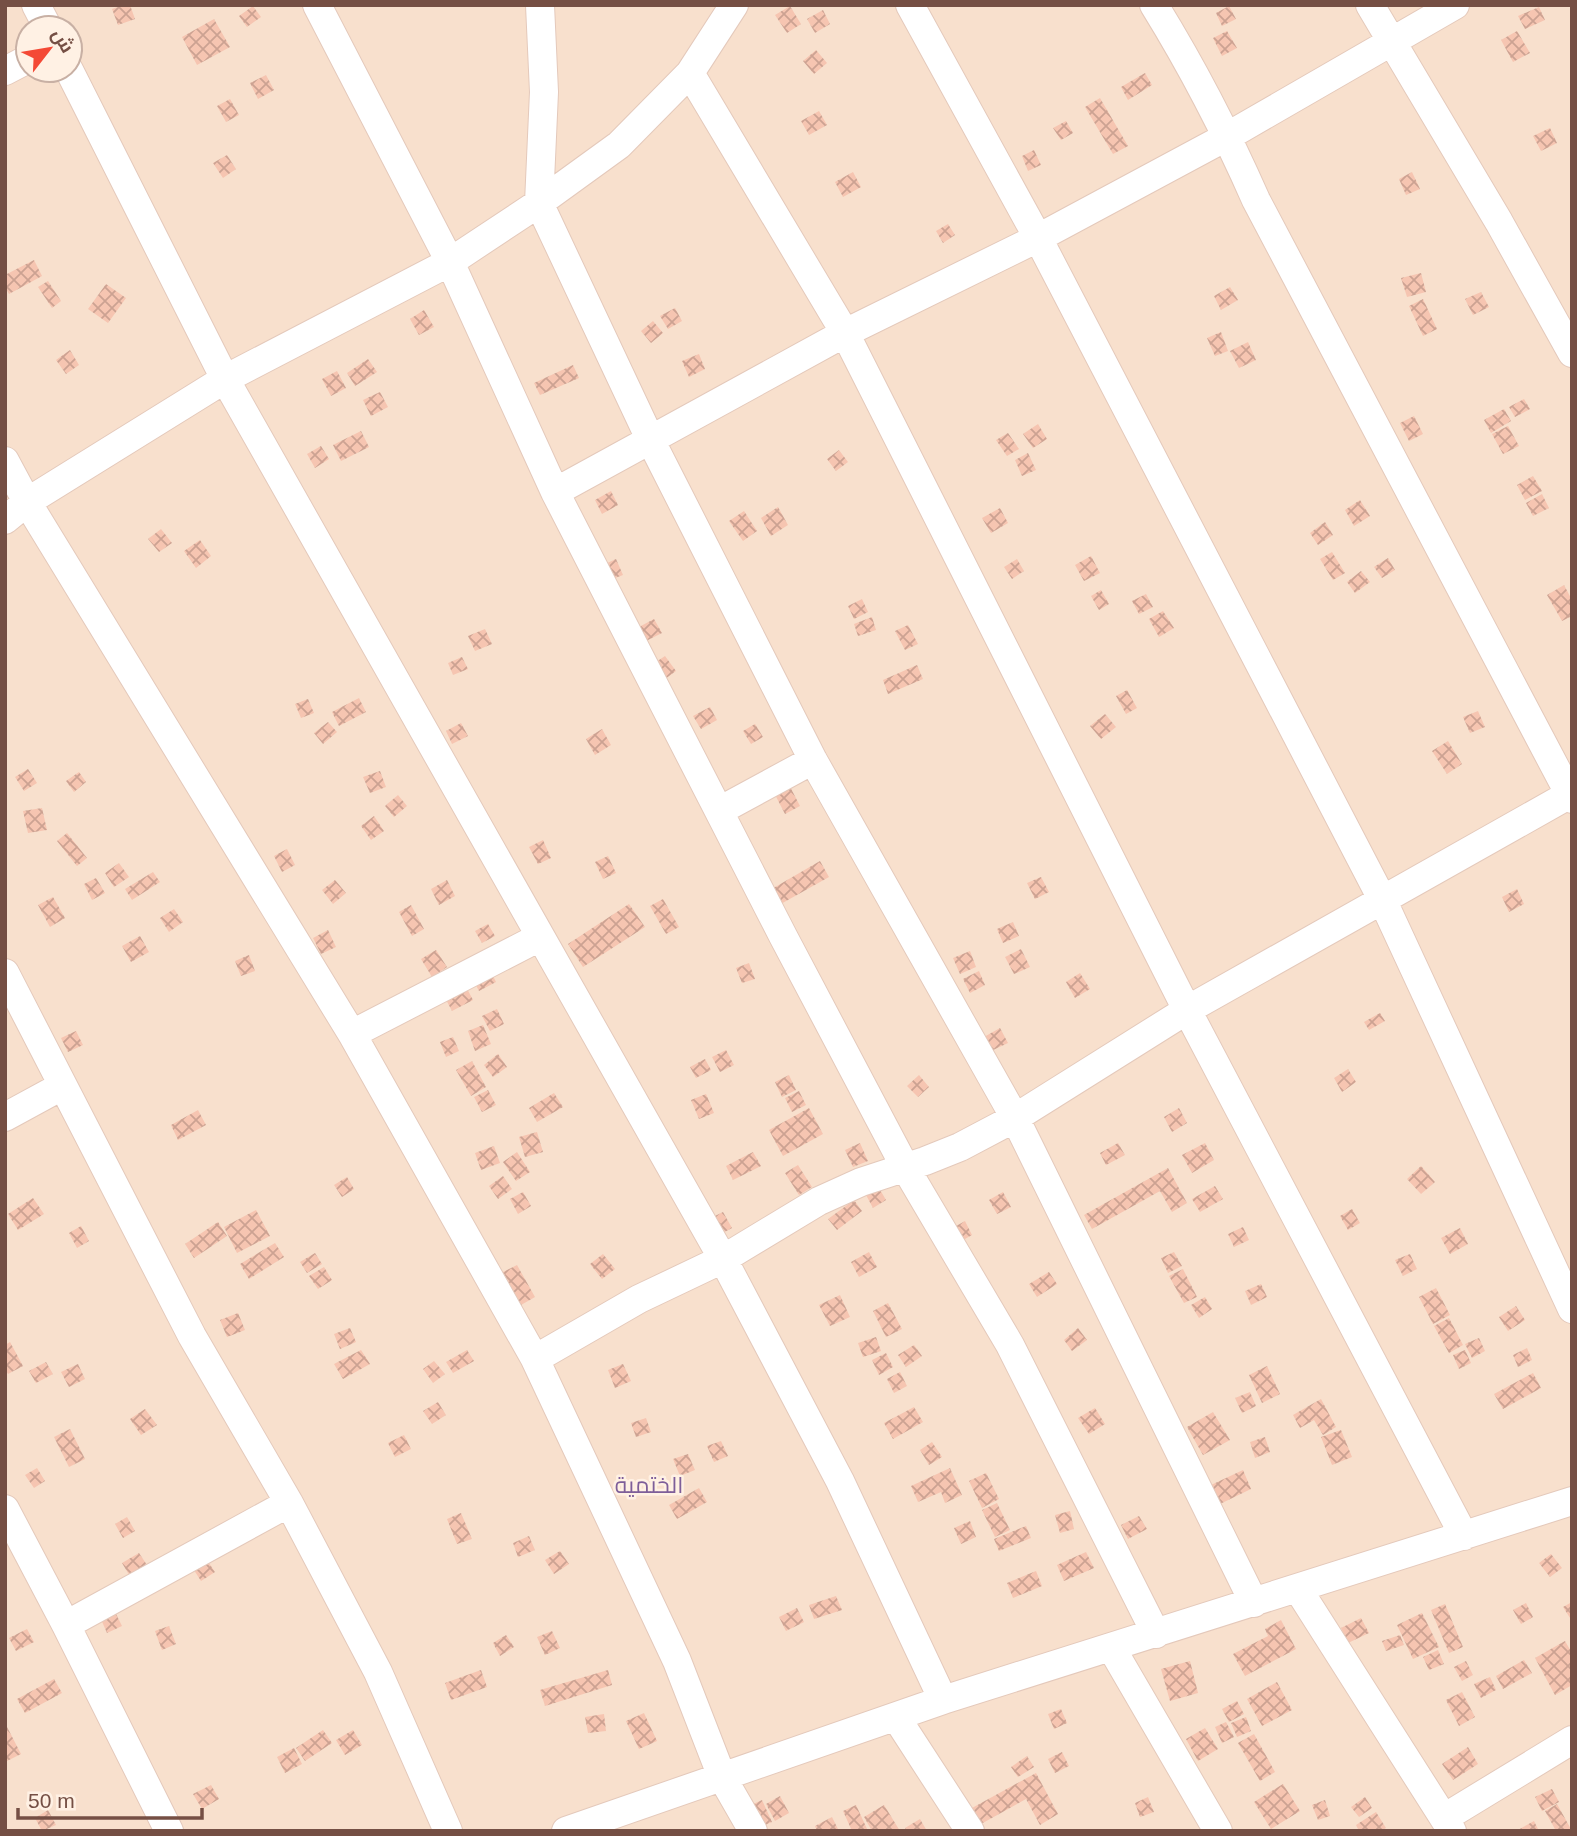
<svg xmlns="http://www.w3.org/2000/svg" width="1577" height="1836" font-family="Helvetica,Cairo,sans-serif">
<defs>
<pattern id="building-cross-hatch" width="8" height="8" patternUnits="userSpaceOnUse" patternTransform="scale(1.75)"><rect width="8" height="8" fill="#f6c5b1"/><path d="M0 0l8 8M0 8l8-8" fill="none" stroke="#cca292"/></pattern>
</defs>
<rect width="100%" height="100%" fill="#feeddc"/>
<!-- residential -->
<path fill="#f8e0cd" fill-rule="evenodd" d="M5 5H1572V1831H5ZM28 28H70V70H28Z"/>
<!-- building -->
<path fill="url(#building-cross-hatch)" d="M123 5H130L135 19 118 25 112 9Z
M253 6 261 17 247 27 239 16Z
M790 6 801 24 787 33 775 15Z
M1229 6 1236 19 1222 26 1216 13Z
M1539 7 1545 20 1525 29 1518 16Z
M823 10 830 24 815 33 807 19Z
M214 19 230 47 197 65 182 37Z
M1227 31 1237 48 1222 56 1213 38Z
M1517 31 1530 53 1513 62 1501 40Z
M816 50 827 63 814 74 803 61Z
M1145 73 1152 85 1128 100 1121 87Z
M266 75 274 90 258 99 250 83Z
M1100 98 1128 146 1113 154 1085 107Z
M230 99 239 115 226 122 217 106Z
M819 111 827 125 809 135 801 121Z
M1066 121 1073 133 1061 140 1053 128Z
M1550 128 1557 143 1541 151 1533 136Z
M1034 150 1041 165 1028 171 1022 156Z
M227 155 236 169 223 178 213 163Z
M853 172 861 187 843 197 835 182Z
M1412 172 1420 189 1406 195 1399 179Z
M948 224 955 235 943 243 936 231Z
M34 260 42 276 9 294 5 287V275Z
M1421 273 1426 292 1407 297 1401 278Z
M48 281 61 301 52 308 38 287Z
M106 284 126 298 108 323 88 309Z
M1230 287 1238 300 1221 310 1214 296Z
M1481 292 1489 307 1473 315 1465 299Z
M1423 299 1437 329 1423 336 1409 306Z
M675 308 682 321 668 329 660 316Z
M424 310 434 327 419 335 410 319Z
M653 321 663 333 651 343 641 331Z
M1221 332 1228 351 1215 356 1207 338Z
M1248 342 1256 360 1239 368 1230 351Z
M70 350 79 365 66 374 56 360Z
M699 354 705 369 689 377 682 361Z
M368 359 377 372 355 386 347 373Z
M573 365 579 378 540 395 534 383Z
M337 371 346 388 331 396 322 379Z
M380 392 388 407 371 416 363 400Z
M1524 399 1530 409 1515 417 1509 407Z
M1504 409 1511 421 1491 433 1484 420Z
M1414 416 1423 434 1409 441 1400 423Z
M1038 424 1047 439 1033 448 1023 434Z
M1508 426 1519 446 1503 454 1492 434Z
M361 431 369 447 341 461 333 445Z
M1008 433 1019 449 1007 456 996 440Z
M321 446 329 459 315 468 307 454Z
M839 450 848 462 836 471 827 459Z
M1028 453 1036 470 1022 476 1015 460Z
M1533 476 1542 491 1525 500 1517 485Z
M611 491 618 505 602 514 595 500Z
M1542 494 1549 508 1533 516 1526 503Z
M1360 500 1370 516 1354 526 1345 510Z
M778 507 788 525 771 536 761 518Z
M1000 508 1008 523 991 533 982 518Z
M744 511 757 531 743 541 729 521Z
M1325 522 1333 535 1318 545 1310 533Z
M161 529 172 543 159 552 148 539Z
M200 540 211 556 196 568 184 551Z
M1332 552 1345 573 1333 580 1320 559Z
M1091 556 1100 573 1084 581 1075 565Z
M1388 558 1395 570 1382 578 1374 567Z
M616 559 623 575 610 580 603 565Z
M1017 559 1024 571 1012 579 1004 567Z
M1361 571 1370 582 1355 593 1347 582Z
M1564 585 1572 600V616L1562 621 1547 595Z
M1101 590 1109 604 1099 610 1091 596Z
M1146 594 1153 607 1139 614 1132 601Z
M862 599 868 612 854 619 848 606Z
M1163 611 1174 628 1159 637 1149 619Z
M872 617 876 630 858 636 854 624Z
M654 619 662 633 646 641 639 627Z
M908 625 918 644 905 650 895 631Z
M485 629 492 644 475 651 468 636Z
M665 656 676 671 661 682 650 666Z
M462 657 468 669 453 675 448 663Z
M917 665 923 679 888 694 883 680Z
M1127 690 1137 708 1126 714 1116 696Z
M359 698 366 712 339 726 332 712Z
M308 699 314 713 301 718 295 704Z
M710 707 717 720 701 729 693 716Z
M1478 711 1485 727 1470 733 1463 717Z
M1105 714 1116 727 1101 739 1090 726Z
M328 722 337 732 323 744 314 733Z
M461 723 468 736 452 744 446 731Z
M755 724 763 737 751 744 743 731Z
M602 729 611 745 595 755 586 739Z
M1448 741 1462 764 1447 774 1432 751Z
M28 769 37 783 24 791 15 777Z
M380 771 386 787 370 793 363 777Z
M79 772 86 782 74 792 66 781Z
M785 777 800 806 785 814 770 785Z
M398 795 407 806 394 817 385 806Z
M42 808 47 830 28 833 23 811Z
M374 816 384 831 371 840 361 826Z
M67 833 87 858 77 866 57 841Z
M543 840 551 858 538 864 529 847Z
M287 849 295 865 282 872 274 856Z
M608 856 616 873 603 879 595 862Z
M820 861 829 877 779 905 770 890Z
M119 863 129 877 114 887 105 873Z
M153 872 160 882 132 900 125 889Z
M1041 877 1049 892 1035 899 1027 883Z
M96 878 105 893 92 900 84 884Z
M335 880 346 893 333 904 322 890Z
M447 880 455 896 439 905 431 889Z
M1517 889 1524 904 1509 912 1502 897Z
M53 897 65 918 50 927 38 905Z
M663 899 679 927 666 934 650 906Z
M629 904 645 927 583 967 568 944Z
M411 905 424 929 412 936 399 912Z
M174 909 183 922 169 932 160 918Z
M1013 922 1019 936 1003 943 997 929Z
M488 924 495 936 482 943 475 931Z
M328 930 336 947 321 954 313 938Z
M140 936 149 952 131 962 122 946Z
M1021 949 1030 967 1014 974 1005 957Z
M436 950 447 967 432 977 421 959Z
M970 951 976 967 960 974 953 958Z
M249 955 255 971 241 976 235 961Z
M749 963 755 979 742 983 736 968Z
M487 964 496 982 479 991 470 974Z
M979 971 985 985 970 993 963 979Z
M1080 973 1090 989 1075 998 1066 982Z
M464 983 473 1000 452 1011 443 994Z
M497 1009 504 1024 490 1031 482 1016Z
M1380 1013 1385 1021 1369 1030 1364 1022Z
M483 1025 491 1044 475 1051 468 1031Z
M1000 1028 1008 1043 991 1051 984 1037Z
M76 1031 83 1045 68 1052 61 1038Z
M453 1037 459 1051 446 1057 440 1042Z
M726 1050 734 1065 720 1072 712 1057Z
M498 1054 507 1067 493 1077 484 1065Z
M705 1059 711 1070 696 1078 690 1067Z
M472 1061 486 1087 471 1096 456 1070Z
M1348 1069 1356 1082 1342 1092 1334 1078Z
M789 1075 796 1090 782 1097 775 1082Z
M919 1075 929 1087 918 1097 907 1086Z
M488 1090 496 1105 482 1112 474 1097Z
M799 1091 806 1105 792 1112 785 1098Z
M554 1093 563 1107 537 1122 529 1108Z
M706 1094 714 1113 699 1119 691 1100Z
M809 1108 823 1134 783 1156 769 1130Z
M1179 1108 1187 1123 1172 1132 1164 1117Z
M198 1110 206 1125 178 1140 171 1125Z
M537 1132 543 1152 525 1157 519 1137Z
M860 1143 868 1161 853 1167 845 1150Z
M1118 1143 1125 1155 1106 1165 1100 1153Z
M1205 1143 1214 1160 1192 1173 1182 1155Z
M494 1146 500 1163 481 1170 475 1153Z
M517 1152 530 1172 516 1181 503 1162Z
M753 1152 761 1166 733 1180 726 1166Z
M798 1165 812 1187 799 1195 785 1173Z
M1421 1166 1435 1182 1421 1194 1407 1179Z
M1168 1168 1187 1203 1172 1212 1160 1191 1092 1229 1084 1215Z
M503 1176 512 1189 498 1199 489 1186Z
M347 1177 354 1189 342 1197 334 1185Z
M1215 1186 1223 1199 1200 1212 1192 1199Z
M879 1188 886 1200 873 1208 866 1195Z
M523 1192 531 1206 518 1214 510 1199Z
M1003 1192 1011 1207 997 1214 989 1200Z
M33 1198 44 1214 18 1230 8 1214Z
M854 1200 862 1211 837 1230 828 1219Z
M1352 1209 1360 1223 1348 1230 1340 1216Z
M256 1210 270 1236 237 1253 224 1227Z
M723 1212 732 1228 721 1234 713 1217Z
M965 1221 972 1235 958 1243 951 1229Z
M218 1222 227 1236 194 1258 185 1244Z
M81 1226 89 1241 77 1248 69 1233Z
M1243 1227 1249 1240 1234 1247 1228 1234Z
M1460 1228 1468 1244 1450 1254 1441 1238Z
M275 1243 284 1257 249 1279 240 1264Z
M869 1252 877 1267 859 1277 851 1262Z
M1174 1252 1182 1266 1168 1273 1161 1258Z
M315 1253 322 1264 307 1273 300 1262Z
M603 1254 615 1269 602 1279 590 1264Z
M1410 1254 1417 1269 1403 1276 1395 1260Z
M517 1265 535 1297 521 1305 503 1272Z
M324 1267 332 1280 318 1289 309 1276Z
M1183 1269 1197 1297 1184 1303 1169 1276Z
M1049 1272 1057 1284 1037 1297 1029 1284Z
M1261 1284 1267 1297 1251 1305 1245 1291Z
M1436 1288 1450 1315 1433 1324 1419 1297Z
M840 1295 850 1317 830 1326 819 1305Z
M1205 1297 1212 1309 1199 1318 1191 1305Z
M888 1303 902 1329 886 1337 873 1311Z
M1516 1306 1525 1320 1508 1331 1499 1317Z
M238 1313 245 1330 227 1337 220 1320Z
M1449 1318 1463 1345 1449 1353 1434 1326Z
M350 1328 356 1342 340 1349 334 1334Z
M1078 1328 1087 1340 1072 1351 1064 1340Z
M876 1337 881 1351 863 1357 858 1343Z
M1479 1338 1485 1351 1472 1358 1465 1344Z
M10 1342 23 1366 8 1374 5 1369V1345Z
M914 1345 922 1356 906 1367 898 1355Z
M1527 1348 1532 1360 1518 1367 1513 1355Z
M361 1350 370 1364 343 1379 334 1364Z
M467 1350 474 1361 453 1373 446 1362Z
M1465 1350 1471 1363 1459 1369 1453 1355Z
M886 1353 893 1367 879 1375 872 1360Z
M434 1361 445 1374 433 1383 423 1369Z
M46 1362 53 1374 36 1383 29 1371Z
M78 1364 85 1379 69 1387 61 1372Z
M623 1364 631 1381 615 1388 608 1370Z
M1267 1366 1280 1394 1262 1403 1249 1375Z
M900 1372 907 1386 894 1393 887 1379Z
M1533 1373 1541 1388 1503 1409 1494 1394Z
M1250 1392 1256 1406 1242 1413 1235 1398Z
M1321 1399 1336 1427 1323 1435 1314 1420 1300 1428 1293 1415Z
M438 1402 446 1415 432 1424 423 1411Z
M914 1407 923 1422 893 1439 884 1423Z
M1095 1408 1105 1424 1089 1434 1078 1418Z
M145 1409 157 1425 141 1435 130 1419Z
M1213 1412 1230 1440 1203 1455 1187 1427Z
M646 1418 651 1432 636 1437 631 1423Z
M70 1429 85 1459 69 1467 54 1437Z
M1341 1430 1352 1457 1332 1465 1321 1437Z
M404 1435 411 1449 395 1457 388 1443Z
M1265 1437 1270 1452 1255 1458 1250 1442Z
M721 1441 728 1456 714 1462 707 1446Z
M932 1442 942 1457 929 1465 920 1450Z
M688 1454 695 1470 680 1476 673 1459Z
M37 1468 45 1481 34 1488 25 1475Z
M950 1468 962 1495 945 1503 941 1492 918 1502 911 1486Z
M1243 1470 1251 1489 1220 1504 1211 1485Z
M986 1473 999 1499 982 1508 969 1481Z
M699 1488 707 1502 677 1519 669 1505Z
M997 1503 1010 1530 995 1537 982 1510Z
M1070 1511 1074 1529 1060 1533 1055 1515Z
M461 1513 472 1539 457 1544 447 1519Z
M1139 1516 1147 1529 1128 1539 1121 1525Z
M127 1517 135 1531 123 1538 115 1524Z
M970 1521 976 1537 961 1544 954 1528Z
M1026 1526 1031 1538 999 1551 994 1539Z
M529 1536 535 1550 518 1557 513 1543Z
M194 1541 215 1572 201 1581 181 1550Z
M560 1551 569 1564 554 1574 545 1560Z
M1086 1552 1094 1568 1064 1581 1057 1565Z
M139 1553 149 1568 131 1578 122 1563Z
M1551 1554 1562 1568 1550 1577 1539 1563Z
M1036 1571 1042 1586 1013 1598 1007 1583Z
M836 1596 842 1610 814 1619 809 1605Z
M1572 1602V1621L1563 1607Z
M1526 1603 1533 1617 1521 1624 1513 1610Z
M1445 1604 1463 1647 1449 1653 1431 1610Z
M797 1608 804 1622 786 1631 779 1617Z
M114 1610 122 1626 107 1633 100 1617Z
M1422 1613 1439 1647 1413 1659 1397 1625Z
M1361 1618 1369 1633 1348 1643 1341 1628Z
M1281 1620 1296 1649 1245 1676 1233 1654 1268 1636 1265 1629Z
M169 1626 176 1644 162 1650 155 1631Z
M27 1629 34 1642 16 1651 9 1638Z
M552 1631 560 1648 545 1655 537 1637Z
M506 1635 514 1647 500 1656 493 1643Z
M1400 1635 1404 1645 1386 1651 1382 1641Z
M1565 1641 1572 1653V1685L1555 1695 1535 1658Z
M1438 1650 1444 1664 1429 1670 1423 1657Z
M1524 1660 1532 1673 1503 1689 1496 1676Z
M1190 1661 1198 1693 1170 1701 1161 1669Z
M1466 1661 1473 1675 1462 1681 1454 1667Z
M481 1670 487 1687 451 1700 445 1683Z
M608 1670 612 1685 545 1706 540 1690Z
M1490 1677 1496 1690 1481 1698 1474 1684Z
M54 1679 62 1693 25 1713 17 1699Z
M1277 1682 1292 1710 1262 1726 1247 1699Z
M1462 1692 1475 1717 1459 1726 1446 1700Z
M1237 1701 1244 1714 1229 1722 1222 1709Z
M1061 1709 1067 1723 1054 1729 1048 1714Z
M644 1713 657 1741 639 1749 626 1721Z
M604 1714 606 1731 588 1733 585 1717Z
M1246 1717 1251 1731 1237 1737 1231 1723Z
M1226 1722 1234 1737 1222 1743 1215 1727Z
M5 1723 21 1754 5 1762Z
M1205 1728 1218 1749 1198 1761 1186 1739Z
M323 1730 332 1743 305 1761 296 1748Z
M353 1730 362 1745 345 1755 336 1740Z
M1254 1734 1275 1772 1260 1781 1238 1743Z
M1468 1747 1478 1764 1453 1780 1442 1764Z
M294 1748 302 1764 285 1773 277 1757Z
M1062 1752 1069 1766 1055 1773 1048 1759Z
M1027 1756 1034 1767 1018 1777 1011 1767Z
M1036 1773 1058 1814 1040 1825 1026 1799 981 1824 972 1808Z
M1283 1784 1300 1811 1271 1829 1254 1802Z
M211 1785 219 1799 202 1809 193 1794Z
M1552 1789 1559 1802 1542 1811 1535 1797Z
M780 1796 789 1813 775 1821 766 1804Z
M1148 1797 1154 1812 1140 1817 1135 1803Z
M1365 1797 1372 1808 1359 1817 1351 1807Z
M762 1800 772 1822 759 1828 749 1806Z
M1325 1800 1330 1816 1318 1820 1312 1805Z
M1557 1804 1572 1831H1556L1545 1811Z
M856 1805 868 1831H852L843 1811Z
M884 1805 900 1831H872L864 1817Z
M48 1810 56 1825 42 1831 35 1818Z
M1376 1812 1386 1828 1381 1831H1359L1356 1825Z
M832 1817 839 1831H817L815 1826Z
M920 1819 927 1831H907L905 1828Z
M1534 1821 1539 1831H1516Z"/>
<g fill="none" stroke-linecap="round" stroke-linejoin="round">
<!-- minor casing -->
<g stroke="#e4c9bb" stroke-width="30">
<path id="minor" d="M36 5 48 28
M317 5 450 262 555 492 783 936 905 1167 1010 1345 1156 1634
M540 5 544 92 539 203 651 441 813 760 1015 1118 1254 1603
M910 5 1038 238 1382 899 1572 1309
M1154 5C1193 68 1226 132 1256 200L1572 799
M1370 5 1499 222 1572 353
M69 70 225 379 723 1259 840 1481 943 1700
M5 71 28 59
M690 73 845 333 1187 1010 1464 1536
M5 461 27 502 352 1034 535 1359 677 1661 722 1777 753 1831
M555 492 845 333 1038 238 1228 136 1455 5
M5 520 27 502 225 379 450 262 539 203 619 145 690 73 734 5
M719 811 813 760
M5 973 192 1336 289 1503 378 1672 448 1831
M352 1034 540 937
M5 1117 62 1086
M535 1359 639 1299 723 1259 819 1201 861 1182 925 1161 960 1147 1015 1118 1187 1010 1572 793
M5 1509 66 1625 169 1831
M1298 1589 1452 1831
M66 1625 289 1503
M1111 1647 1218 1831
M896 1717 970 1831
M1444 1818 1572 1740
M566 1831 943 1700 1572 1501"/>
</g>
<!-- minor -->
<use href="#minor" stroke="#fff" stroke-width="28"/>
</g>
<g text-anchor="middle" stroke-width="5" stroke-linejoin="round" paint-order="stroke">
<!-- quarter labels -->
<g font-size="23" fill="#7e5e99" stroke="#fff1e4">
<text x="649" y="1493">الختمية</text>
</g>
</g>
<!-- border -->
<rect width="1577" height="1836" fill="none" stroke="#754f44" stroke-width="14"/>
<!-- north arrow -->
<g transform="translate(49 49) rotate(59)"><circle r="33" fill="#fff1e4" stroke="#c8b0a4" stroke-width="2"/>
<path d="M0-5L12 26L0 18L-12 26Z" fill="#f44935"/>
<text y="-10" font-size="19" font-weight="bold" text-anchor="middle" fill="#754f44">ش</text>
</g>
<!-- scale -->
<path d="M18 1808v10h184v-10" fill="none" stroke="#754f44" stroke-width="3.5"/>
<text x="28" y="1808" font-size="21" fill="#754f44" stroke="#fff1e4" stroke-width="5" paint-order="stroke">50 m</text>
</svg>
